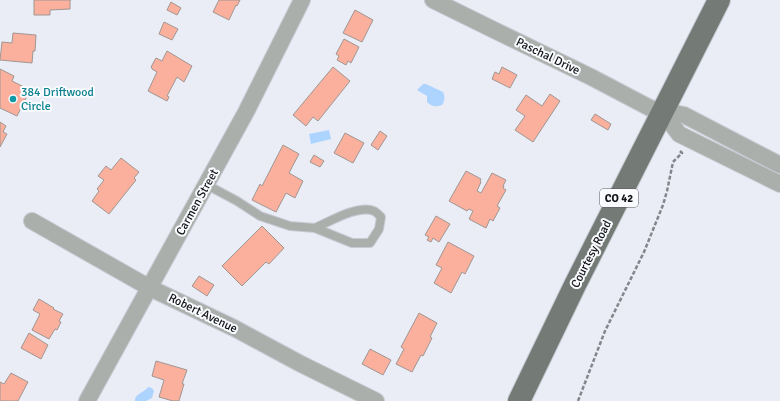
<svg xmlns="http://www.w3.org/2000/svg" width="780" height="401" font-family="Signika,sans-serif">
<rect width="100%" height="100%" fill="#eaedf6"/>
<!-- water -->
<path fill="#add4ff" d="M423 84H426L443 92C445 97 445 100 442 105 436 107 432 107 427 102V96L417 90Z
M329 130 331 139 311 144 309 134Z
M148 387 152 388 154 391 152 398 146 401H135C134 394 144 393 148 387Z"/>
<!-- building -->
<path fill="#fab09c" stroke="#a09693" d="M34 0H71L70 1V9L50 10V15H34Z
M219 0H240L237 6 236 5 229 20 213 12Z
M171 2 181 8 177 15 167 10Z
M355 10 373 20 362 42 343 33Z
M164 22 178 29 172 40 159 34Z
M13 33 36 35 35 51H33L32 63 0 60 2 42 12 43Z
M344 39 359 47 351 63 348 61 346 65 337 60 339 56 336 54Z
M167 51 192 66 184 82 177 77 167 96 169 97 167 101 148 91 157 72 152 69V68L151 67 156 58 162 61Z
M333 67 350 81 318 121 313 117 306 126 293 115Z
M502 67 517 75 510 88 492 79 495 72 499 74Z
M0 69 14 76 12 81 30 90 17 116 0 108Z
M550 94 560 101 533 142 515 130 525 116 516 110 526 95 542 106Z
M595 114 611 124 608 130 591 120Z
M0 122 6 126 3 132 7 134 0 147Z
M380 131 387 136 378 150 371 145Z
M345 133 364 143 353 163 334 153Z
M283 145 299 154 289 173 303 181 295 198 286 193 276 212 252 200 260 184 262 186Z
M314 155 324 161 320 167 310 162Z
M121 158 139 172 134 178 136 180 109 214 92 201 99 191 97 189 104 180 98 176 106 166 111 170Z
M466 171 481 179 480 181 481 182 477 191 481 193 492 173 506 180 503 186H504L503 188 506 190 497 206 500 208 493 221 490 219 486 228 469 219 473 211 469 209 467 211 449 201Z
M436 216 450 224 439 242 433 238 431 242 427 240 429 237 425 235Z
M262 226 284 248 269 264 266 262 242 286 222 266Z
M448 242 474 256 465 274 462 272 451 293 434 283 442 268 436 265Z
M199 276 214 285 207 296 192 286Z
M39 299 54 308 53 309 63 314 59 321 61 322 57 330 55 329 49 339 32 330 40 314 33 310Z
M419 313 437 323 430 337 432 338 423 356 421 355 412 372 396 364 404 349 401 347Z
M29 333 48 345 41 359 21 348Z
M370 349 391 360 383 375 362 364Z
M156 361 187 370 182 384H184L179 401H173L159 397 164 380 152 376Z
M11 373 28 382 18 401H0V382L4 384Z"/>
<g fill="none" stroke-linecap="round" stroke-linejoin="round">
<!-- service casing -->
<g stroke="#c7cad2" stroke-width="10">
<path id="service" d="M207 185 237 201 260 216 290 226 315 228 352 243H370L379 229 381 217C379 215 376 212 374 211 359 204 329 222 315 228"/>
</g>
<!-- minor casing -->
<g stroke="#c7cad2" stroke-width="18">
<path id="minor" d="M433 0 496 31 591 77 650 108 684 115 780 165
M662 111 679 134 780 184
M32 221 150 288 234 328 301 364 376 401
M87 401 246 112 302 0"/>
</g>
<!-- primary casing -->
<g stroke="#c7cad2" stroke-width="24">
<path id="primary" d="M519 401 575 285 719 0"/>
</g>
<!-- path -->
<path stroke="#83868c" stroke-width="2.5" stroke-dasharray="4 2" stroke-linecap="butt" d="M578 401 605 331 644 252 663 205 667 191 673 162 682 153 680 151"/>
<!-- service -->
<use href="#service" stroke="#abafac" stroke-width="8"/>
<!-- minor -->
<use href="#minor" stroke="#abafac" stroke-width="16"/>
<!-- primary -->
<use href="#primary" stroke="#747b76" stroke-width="22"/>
</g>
<!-- markers -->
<circle fill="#0f9aa8" stroke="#f9fbfe" stroke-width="1.5" cx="13" cy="99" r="4"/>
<g text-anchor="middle" stroke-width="4" stroke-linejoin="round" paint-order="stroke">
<!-- shield labels -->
<rect fill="#f9fbfe" stroke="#57595c" stroke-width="1" x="600" y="189" width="38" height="18" rx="3"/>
<g font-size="11" font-weight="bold" fill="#121316">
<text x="619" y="202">CO 42</text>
</g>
<!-- street labels -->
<g font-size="12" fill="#121316" stroke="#f9fbfe">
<text transform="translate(548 56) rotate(26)" y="4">Paschal Drive</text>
<text transform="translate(197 202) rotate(-61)" y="4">Carmen Street</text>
<text transform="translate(591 254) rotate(-63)" y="4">Courtesy Road</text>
<text transform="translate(203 313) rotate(26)" y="4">Robert Avenue</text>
</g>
<!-- culture labels -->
<g font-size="12" fill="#0d838f" stroke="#f9fbfe" text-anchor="start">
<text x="21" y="96">384 Driftwood<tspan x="21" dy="14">Circle</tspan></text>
</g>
</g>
</svg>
